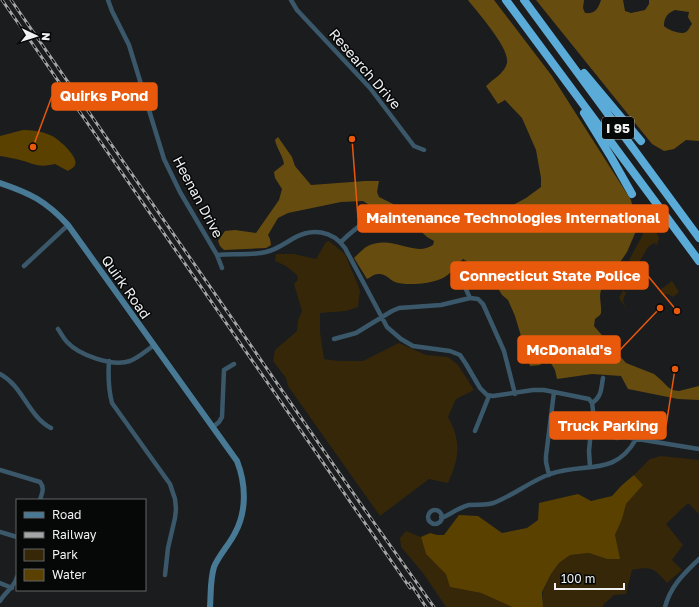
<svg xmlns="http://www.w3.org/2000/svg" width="699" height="607" font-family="'Golos Text',sans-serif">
<rect width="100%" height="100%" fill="#1a1c1e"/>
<!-- green -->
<path fill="#362709" d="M646 221C650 222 659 234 659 239 659 240 657 244 657 245L654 243 648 247 623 290 626 293C621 303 624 303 628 311L619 298 630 277 629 260 642 236Z
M329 241 345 254 360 290 358 307 346 311 320 313V332L324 359 338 361H363L399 343 426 355 448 357 458 365 474 390 456 399 448 417C462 442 459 458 448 483L429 479 380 516 288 386 286 378 273 361 275 350 297 331 298 320 302 311 294 284 298 280 297 275 286 266 275 261 276 254H294L316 259 326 242Z
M672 281 679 292 673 297 668 294 662 295 660 293V290Z
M661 456 699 460V514L688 503 666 524 683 545 672 560 682 570 667 583C654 568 652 566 632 570L626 594 614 595 603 605V607H543V591L551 574 559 563 570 555 589 553 607 559 626 504 643 485 634 475 650 459Z
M406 531 421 537 426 554 447 574 450 587 481 593 512 607H446L423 573 401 547 400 538Z"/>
<!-- forest -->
<path fill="#674c0f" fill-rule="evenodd" d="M468 0H494L552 76 631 200 637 225 636 231 627 252 606 283C596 292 602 302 601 313L600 315 595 319 594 326 626 363 654 374 661 380 668 387 672 390 679 391 699 386V400L678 399 628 389 621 376 592 374 557 379 555 370 548 358H545L540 365 530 366 515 316 508 300 502 295 495 283 483 271 463 259C456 265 451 274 443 278 432 284 405 286 395 282 389 279 385 273 378 274 374 274 371 277 367 279L354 258C358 254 362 250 366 247 392 233 413 258 433 245L434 241 427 237 401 213 371 206 363 201 341 202 288 213 278 218 268 235 270 239 271 245 266 248 224 250 220 246 218 241 225 231 235 230 256 233 279 200 282 189 275 178 274 172 284 164C283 156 277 149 275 140L278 137 292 157 295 166 311 185 365 181H379L377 192 379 197 405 210 426 227 448 230 489 218 526 198 541 187V178L536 150 522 118 505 100 498 104 486 86C493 79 505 73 507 63 510 48 477 12 468 0Z
M536 0H584L583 8 585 13C595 14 598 9 601 0H623L625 11 631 13 645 10 649 4V0H699V141L686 140 674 149 664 151 652 144ZM675 10 689 12 688 17 692 24C690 26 689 30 686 32 681 35 668 30 664 26 664 18 667 13 675 10Z"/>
<!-- water -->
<path fill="#5b4100" d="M23 130C32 130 41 131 50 135 58 138 79 157 75 165 74 168 70 169 68 171L55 164C38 168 35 164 20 160 13 158 6 157 0 156V136Z
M634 475 643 485 626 504 622 519 615 535 620 559H607L589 553 570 555 559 563 551 574 542 592 543 607H512L481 593 450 587 446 574 426 554 421 537 430 533 437 535H444L459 515 478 516 502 533 527 528 538 520 539 503 578 494 591 501 612 496 622 485Z"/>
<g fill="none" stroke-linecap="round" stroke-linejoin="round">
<!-- street -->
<path stroke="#3a586a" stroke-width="4.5" d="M108 0 112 11 129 45 164 159 180 192 217 255 222 268
M291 0 297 10 370 88 414 146 424 150
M341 242C359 224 366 219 393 222
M217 255C233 253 251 256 266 252 276 250 285 243 294 238 312 228 332 230 345 248L387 327 401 339 413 346 450 351 460 355 466 364 480 388 487 395 493 396 533 390H544L589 399 592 403 593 410 589 451 590 467
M24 266 68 225
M454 277 464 285 470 298
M58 329C61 333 63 338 67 342 79 355 112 367 130 361 138 358 146 351 153 346
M334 339 356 333 392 311 399 308 441 305 470 298 478 299 483 304 504 351 515 394
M109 361C108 376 108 388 112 403L170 484 175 499 176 509 175 518 168 548 165 575
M0 374C23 386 28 416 51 428
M592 403C602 397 601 388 603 378
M213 427 219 422 222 417 224 370 234 364
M475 431 489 396
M616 438 625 437 699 449
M0 470 40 482C45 488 42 493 40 500
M549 475 546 462V456L554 392
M428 517a7 7 0 1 1 14 0a7 7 0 1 1-14 0Z
M441 517H444C452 513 460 507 469 505 478 504 488 506 496 502 515 494 531 481 550 474 585 462 615 477 636 439
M0 532 17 537
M0 583 12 588
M0 601C5 592 14 588 17 577
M665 607C671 585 684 574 699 559"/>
<!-- secondary -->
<path stroke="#487a96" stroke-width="6" d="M0 183C30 193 46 201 68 225L237 461C246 484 247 511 235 533 229 545 219 555 214 567 210 580 211 594 210 607"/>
<!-- highway -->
<path stroke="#5babd9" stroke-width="8" d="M506 0 699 261
M524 0 699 238
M584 73 641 141
M584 113 611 157 632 194"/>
<!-- rail casing -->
<g stroke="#a3a5a7" stroke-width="3">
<path id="rail" d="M2 0 410 588
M11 0 365 510 434 607
M410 583 426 607"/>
</g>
<!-- rail -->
<use href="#rail" stroke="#060707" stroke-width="1.5" stroke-dasharray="4.5" stroke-linecap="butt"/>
</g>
<g text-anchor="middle" stroke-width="3" stroke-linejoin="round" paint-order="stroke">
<!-- shield labels -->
<rect fill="#060707" stroke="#a9abac" stroke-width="1" x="602" y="117" width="32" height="22" rx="3"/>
<g font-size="13" font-weight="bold" fill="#eff1f2">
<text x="618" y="133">I 95</text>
</g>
<!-- street labels -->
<g font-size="14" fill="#eff1f2" stroke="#060707">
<text transform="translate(365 69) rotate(49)" y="5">Research Drive</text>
<text transform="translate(198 197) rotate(62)" y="5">Heenan Drive</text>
<text transform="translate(126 287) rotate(55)" y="5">Quirk Road</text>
</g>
</g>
<!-- callouts -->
<path fill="none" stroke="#e8590c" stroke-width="1.5" d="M33 147L52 96M352 139L358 218M677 311L648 276M660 308L620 350M675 369L666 426"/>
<g fill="#e8590c" stroke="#060707" stroke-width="1.5">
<circle cx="33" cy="147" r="4"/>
<circle cx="352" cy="139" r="4"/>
<circle cx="677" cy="311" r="4"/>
<circle cx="660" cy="308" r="4"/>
<circle cx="675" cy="369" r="4"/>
</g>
<g fill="#e8590c" stroke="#e8590c" stroke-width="1.5">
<rect x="52" y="83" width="105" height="27" rx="4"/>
<rect x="358" y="205" width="310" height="27" rx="4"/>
<rect x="451" y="262" width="197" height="27" rx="4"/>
<rect x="518" y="336" width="102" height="27" rx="4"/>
<rect x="550" y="412" width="116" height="27" rx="4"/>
</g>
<g font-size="15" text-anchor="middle" font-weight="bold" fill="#fff">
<text x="104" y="101">Quirks Pond</text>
<text x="513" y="223">Maintenance Technologies International</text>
<text x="550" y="281">Connecticut State Police</text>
<text x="569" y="355">McDonald's</text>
<text x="608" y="431">Truck Parking</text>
</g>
<!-- legend -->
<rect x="16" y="499" width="130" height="92" fill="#060707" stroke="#636565"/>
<rect x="24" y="512" width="20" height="6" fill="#487a96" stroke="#636565"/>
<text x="52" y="519" font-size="12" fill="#eff1f2">Road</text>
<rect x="24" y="532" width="20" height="6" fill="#a3a5a7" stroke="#636565"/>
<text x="52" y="539" font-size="12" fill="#eff1f2">Railway</text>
<rect x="24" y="549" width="20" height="12" fill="#362709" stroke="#636565"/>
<text x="52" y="559" font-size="12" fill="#eff1f2">Park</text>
<rect x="24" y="569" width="20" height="12" fill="#5b4100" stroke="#636565"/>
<text x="52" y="579" font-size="12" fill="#eff1f2">Water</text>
<!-- north arrow -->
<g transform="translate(36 36) rotate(94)" stroke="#060707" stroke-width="3" paint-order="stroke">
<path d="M0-3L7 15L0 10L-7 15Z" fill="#eff1f2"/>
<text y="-6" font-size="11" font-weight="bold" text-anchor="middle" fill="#eff1f2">N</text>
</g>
<!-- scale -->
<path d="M555 583v6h69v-6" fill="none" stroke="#eff1f2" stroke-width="2"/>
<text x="561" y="583" font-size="12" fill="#eff1f2" stroke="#060707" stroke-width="3" paint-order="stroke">100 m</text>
</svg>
